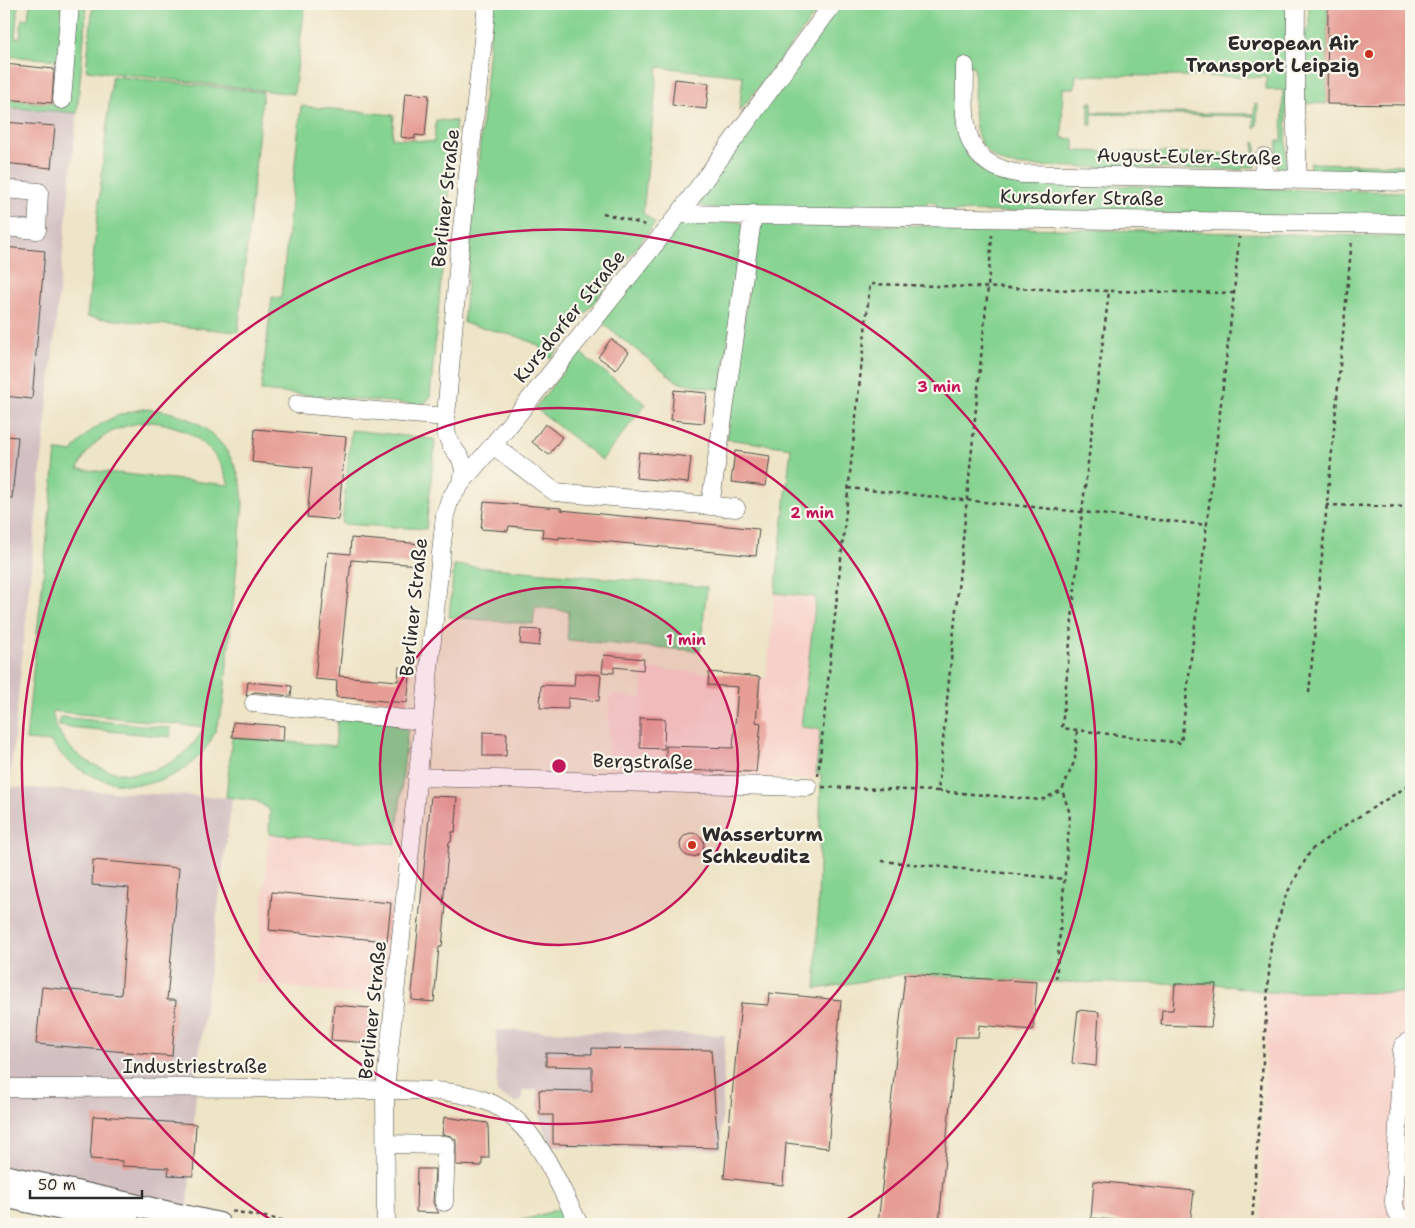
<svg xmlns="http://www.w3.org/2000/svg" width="1415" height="1228" font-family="'Shantell Sans',sans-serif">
<rect width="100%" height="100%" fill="#fbf7ec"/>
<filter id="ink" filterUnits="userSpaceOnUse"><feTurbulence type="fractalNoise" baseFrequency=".02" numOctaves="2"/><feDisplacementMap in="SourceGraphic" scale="10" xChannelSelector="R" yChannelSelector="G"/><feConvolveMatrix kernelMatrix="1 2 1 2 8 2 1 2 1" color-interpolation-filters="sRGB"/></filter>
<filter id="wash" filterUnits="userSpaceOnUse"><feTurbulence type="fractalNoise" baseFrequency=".0096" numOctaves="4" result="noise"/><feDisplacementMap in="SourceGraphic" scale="20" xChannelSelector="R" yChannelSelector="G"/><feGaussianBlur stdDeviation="1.12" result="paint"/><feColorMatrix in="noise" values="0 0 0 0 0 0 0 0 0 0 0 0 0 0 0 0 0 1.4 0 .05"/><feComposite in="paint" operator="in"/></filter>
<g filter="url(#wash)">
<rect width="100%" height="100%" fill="#eee4c6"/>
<!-- built -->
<path fill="#f7d1c9" d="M775 593 816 596 801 727 820 729 816 773 813 779 608 774 609 699 613 695 642 698 643 668 766 678Z
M269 834 400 845 385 998 256 983Z
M1267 992 1411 993V1224H1261Z"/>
<!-- industrial -->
<path fill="#d2bfc1" d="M4 107 77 113 9 787 232 798 198 1063 188 1207 4 1167Z
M496 1030 725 1035 721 1150 552 1146 541 1122 538 1107 537 1090H522V1100L516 1103 497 1093Z"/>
<!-- green -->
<path fill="#85d391" stroke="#587f5e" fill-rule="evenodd" d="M4 4H18L15 37 20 38 22 19H28L30 4H66L59 60 4 56Z
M74 4H87L77 113 4 107V99L66 105Z
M93 4H305L294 94 86 70Z
M493 4H823L739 112 743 76 658 67 643 213 655 223 551 358 543 353 538 345 519 337 464 323V315Z
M841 4H1288L1286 168H1277V141H1282L1283 90H1266V77L1076 75 1075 88H1063L1062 138 1074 139V151L1254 154V142L1256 143V167H1243L1242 170 1023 166C1016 165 1006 165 1000 161 964 141 977 100 974 66L957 67C956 117 949 160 1004 183L1411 192V218L940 211 935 203 927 202 924 213 708 208 700 205 692 199Z
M1309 4H1328L1327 104 1301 103V35L1309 28Z
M112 76 263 92 238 332 87 317Z
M1092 101V112L1254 114 1255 103 1258 105 1257 126 1254 128V116L1092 114V125H1089V103Z
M301 106 394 115 392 138 434 142 436 120 456 121 430 398 422 405 261 391 272 297 281 298Z
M1310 163 1411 165V170L1310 169Z
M687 219 740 222 744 226 721 390 678 382 599 321 676 223Z
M758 222 1411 237V993L1267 992 1216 984 1037 982 905 974 816 989 821 774 816 773 820 729 801 727 816 597 775 593 791 448 727 439Z
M579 352 646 404 602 460 535 408Z
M143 409C185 409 224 432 238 474 242 483 242 494 243 504L223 705C219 719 216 733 208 745 169 801 89 795 51 742L26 740 56 451 72 452C89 427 113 414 143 409ZM152 422C190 426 218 448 229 485L78 469C90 438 120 423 152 422ZM52 711 203 727 204 728C177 776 119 789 76 753 64 743 54 727 52 711Z
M351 430 434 439 435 443 426 529 342 524Z
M454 565 707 587 700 651 567 640 569 611 535 607 533 624 449 617Z
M338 716 408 724 396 844 269 834 270 810 257 801 226 797 232 737 335 746Z
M60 717 171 728 170 737 59 726Z
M559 1209 566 1224H508L534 1217Z"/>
<g id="blocks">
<!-- building -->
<path fill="#e69d94" d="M1328 4H1411V105L1327 104Z
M4 64 54 69 52 103 4 99Z
M675 79 709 83 706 109 672 105Z
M405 93 429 95 425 136 415 135V139L401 137Z
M4 122 55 126 51 168 4 163Z
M4 247 45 251 32 399 4 396Z
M611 339 629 352 616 370 598 357Z
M674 390 707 393 704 423 671 420Z
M545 424 562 437 549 455 532 442Z
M255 429 346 437 338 520 307 517 312 468 252 462Z
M4 436 18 437 12 498H4Z
M735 451 770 456 766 486 731 482Z
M639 452 691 457 688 483 636 478Z
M484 502 561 508V510L601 514 759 529 756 556 559 537V539L542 537 543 529 509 526 508 531 481 529Z
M351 538 422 544 420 565 351 560 339 676 398 681 399 667 411 668 407 703 336 697 337 681 315 679 328 552 350 554Z
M521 629 541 630 539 646 520 644Z
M604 655 644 659 643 670 614 667V673L602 672Z
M709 672 760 677 756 722 761 723 756 772 666 770V746L733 748 738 687 708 685Z
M575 673 601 675 599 701 568 698V709L540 708 541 685 574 686Z
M248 682 292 686 291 696 255 692 246 696Z
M640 718 665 719 664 749 640 748Z
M233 722 284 726 283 741 232 737Z
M483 732 507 733 506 756H483Z
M431 796 457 797 456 810H457L455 832H452L451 842H449L443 905H446L442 947H439L434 1002 412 1000V992Z
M680 845a12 12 0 1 1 24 0a12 12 0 1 1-24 0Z
M93 860 179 868 167 1000H176L172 1056 36 1044 42 987 121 995 129 888 92 885Z
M272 892 391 903 387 941 269 930Z
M905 974 1037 982 1033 1030 979 1025 978 1037H956L939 1224H878Z
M1175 984H1216L1211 1027 1161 1025 1162 1010H1173Z
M769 993 841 1000 828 1148 786 1143 783 1185 724 1178 741 1003 768 1005Z
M334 1005 371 1008 368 1043 331 1040Z
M1078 1010 1099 1012 1096 1066 1072 1063Z
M592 1048 711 1050 718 1148 553 1144V1115H540L539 1090 592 1091V1067L546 1066V1053L592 1054Z
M93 1116 153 1119V1121L196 1124 193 1176 168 1175 169 1168 122 1166V1161L90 1159Z
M444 1117 488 1123 489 1158H482V1166L456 1165V1140L451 1136 442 1134Z
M417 1169H435L433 1202 435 1207 439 1213 416 1212Z
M1094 1181 1194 1191 1190 1224H1154L1091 1218Z"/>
</g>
</g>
<g filter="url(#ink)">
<use href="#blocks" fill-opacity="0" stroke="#484742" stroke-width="1"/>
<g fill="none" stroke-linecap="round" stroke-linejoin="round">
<!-- minor casing -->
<g stroke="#484742" stroke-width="19">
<path id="minor" d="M1296 4 1295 103 1298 180
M965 66C965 118 956 165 1022 174L1411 182
M62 100 70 4
M1263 179 1264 157
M4 189 39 192 37 230 4 227
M679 214 1411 224
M297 404 446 417
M493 445 555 492 736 508
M462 482 493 445 679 214 833 4
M710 506 753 214
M254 703 422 721
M417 777 808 787
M1411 1040 1403 1046 1402 1050 1394 1202C1395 1214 1399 1220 1411 1220
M4 1088C123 1088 243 1086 362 1090 403 1091 456 1086 493 1104 539 1127 556 1181 579 1224
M385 1144 446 1145 444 1202
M386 1224 385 1090 445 515 450 499 462 482 464 470 461 459 451 445 446 433V417L460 246 487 4"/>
</g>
<!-- major casing -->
<g stroke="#484742" stroke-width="24">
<path id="major" d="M4 1176 219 1224
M4 1196 129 1224"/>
</g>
<!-- path -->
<path stroke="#484742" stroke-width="2.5" stroke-dasharray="4 4" stroke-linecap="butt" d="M603 213 649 226
M1234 293 1109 291 1082 512 1062 728 1181 743 1234 293 1239 237
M848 488 1207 525
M1326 505 1411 507
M1309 693 1352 239
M818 776 870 284 1109 291
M822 787 938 791 988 287 992 235
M938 791 1041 800 1062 790 1075 760 1077 730
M882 861 1064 879
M1056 979 1070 814 1062 790
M232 1211 302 1224
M1252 1224 1271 943 1286 895 1311 850 1347 824 1411 784"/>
<!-- minor -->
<use href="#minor" stroke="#fff" stroke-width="18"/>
<!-- major -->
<use href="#major" stroke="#fff" stroke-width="22"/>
</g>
</g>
<!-- distance rings -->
<circle cx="559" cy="766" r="179" fill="#c2185b" fill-opacity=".12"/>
<g fill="none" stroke="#c2185b" stroke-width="2.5">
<circle cx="559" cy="766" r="179"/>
<circle cx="559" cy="766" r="358"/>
<path d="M278 1224A537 537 0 1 1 840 1224"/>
</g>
<!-- markers -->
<g fill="#c8321e" stroke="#fbf7ec" stroke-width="2">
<circle cx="1369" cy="54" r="5"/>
<circle cx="692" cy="845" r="5"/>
</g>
<g text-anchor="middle" stroke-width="4.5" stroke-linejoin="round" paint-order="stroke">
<!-- poi labels -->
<g font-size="19" font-weight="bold" fill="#2b2b2b" stroke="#fbf7ec" text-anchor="end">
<text x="1359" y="50">European Air<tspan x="1359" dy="22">Transport Leipzig</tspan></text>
<text x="702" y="841" text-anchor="start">Wasserturm<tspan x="702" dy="22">Schkeuditz</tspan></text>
</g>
<!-- street labels -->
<g font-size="19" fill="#2b2b2b" stroke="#fbf7ec">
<text transform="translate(1189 156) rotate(1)" y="7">August-Euler-Straße</text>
<text transform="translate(1082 197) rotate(1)" y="7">Kursdorfer Straße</text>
<text transform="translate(445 198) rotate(-84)" y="7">Berliner Straße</text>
<text transform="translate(569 316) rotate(-51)" y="7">Kursdorfer Straße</text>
<text transform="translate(413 607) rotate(-84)" y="7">Berliner Straße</text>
<text transform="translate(643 761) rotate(1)" y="7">Bergstraße</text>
<text transform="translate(372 1010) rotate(-84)" y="7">Berliner Straße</text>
<text x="195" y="1073">Industriestraße</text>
</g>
</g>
<circle cx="559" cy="766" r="8" fill="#c2185b" stroke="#fbf7ec" stroke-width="2.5"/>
<g font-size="15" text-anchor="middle" font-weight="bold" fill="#c2185b" stroke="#fbf7ec" stroke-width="4.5" stroke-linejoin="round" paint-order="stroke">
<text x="939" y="392">3 min</text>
<text x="812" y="518">2 min</text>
<text x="686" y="645">1 min</text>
</g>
<!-- margin -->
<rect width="1415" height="1228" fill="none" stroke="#fbf7ec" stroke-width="20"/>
<!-- scale -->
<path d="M30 1190v8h112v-8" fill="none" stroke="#2b2b2b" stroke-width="2.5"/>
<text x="38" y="1190" font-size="15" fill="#2b2b2b" stroke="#fbf7ec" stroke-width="4" paint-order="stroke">50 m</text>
</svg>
